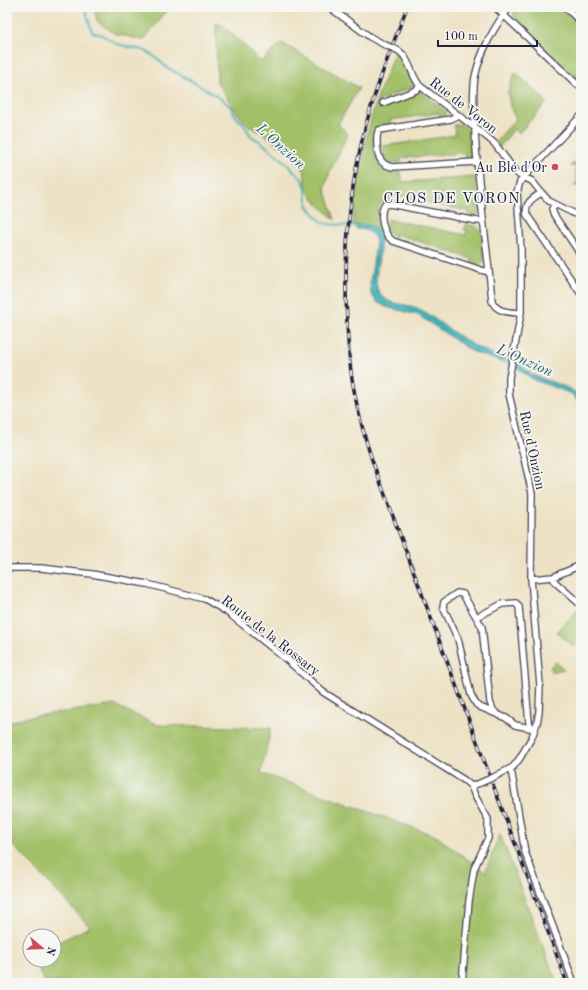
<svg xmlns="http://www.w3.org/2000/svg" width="588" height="990" font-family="'Old Standard TT',serif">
<rect width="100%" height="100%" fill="#f6f6f2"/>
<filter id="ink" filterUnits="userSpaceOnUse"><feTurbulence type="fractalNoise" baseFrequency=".025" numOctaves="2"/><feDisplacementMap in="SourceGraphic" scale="8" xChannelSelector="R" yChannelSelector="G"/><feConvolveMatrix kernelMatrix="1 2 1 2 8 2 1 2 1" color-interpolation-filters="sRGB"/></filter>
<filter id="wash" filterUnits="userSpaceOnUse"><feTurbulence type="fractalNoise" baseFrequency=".012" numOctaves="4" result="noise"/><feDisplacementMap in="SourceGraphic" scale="16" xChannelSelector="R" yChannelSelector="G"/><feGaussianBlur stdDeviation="0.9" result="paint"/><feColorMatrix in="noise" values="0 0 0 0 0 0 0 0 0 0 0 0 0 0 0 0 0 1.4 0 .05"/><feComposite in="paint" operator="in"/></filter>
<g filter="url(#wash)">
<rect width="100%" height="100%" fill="#ede2c5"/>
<!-- green -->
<path fill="#a2c067" stroke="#627151" d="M94 7H170L144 40 115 34 97 21Z
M521 7H560L581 27V83L514 21V9Z
M216 23 225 27 261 62 282 43 359 88 338 124 348 134 330 171 325 188 335 220 318 204 307 190 304 170 291 155 262 133 249 126 240 117 217 82Z
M395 51 402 57 414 86 379 101 381 106 419 92 424 94 444 110 446 113 445 115 440 117 439 113 390 120V126L377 128C373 132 374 137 374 142 375 162 379 172 401 172L402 182 475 177 479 211 477 215 474 217 469 216V211L391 195 390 200C370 202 379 226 383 237L380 240C373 220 368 228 353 224 357 187 362 149 373 112 379 92 387 72 395 51Z
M515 72 547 102 519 133 514 129 499 148 496 141 516 119 510 107 508 92Z
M461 124 468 130 471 158H465L464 153 401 158V163C388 164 383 164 382 148H384V146L455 135 454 125Z
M581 157V161L579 162 581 171V186L578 185 576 187 574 184 578 183 575 166H570L573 163 575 164Z
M387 219 466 235 467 230H464L466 224 477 227 482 233 484 262 481 265 471 264 472 259 397 234 395 239C388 234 386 227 387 219Z
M578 609 581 612V639L574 647 557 632Z
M555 662 564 669 551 672 550 667Z
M114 705 158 725 271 728 261 773 436 836 485 872 500 834 557 983H45L34 960H54V944L90 927 19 851 7 840V723L22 718Z"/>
<!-- water -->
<path fill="#41b1b9" stroke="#326a7a" d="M356 225C401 219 367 274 379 292 387 306 404 303 417 308 429 313 439 323 450 330 460 336 469 343 479 348 487 352 496 355 505 358L503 362 473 352 418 315 386 307 377 302 371 294 370 282 376 245 375 238 371 233 366 230 356 229Z
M519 363C523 367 528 372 533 375 545 381 577 387 581 399 582 401 581 404 581 406L572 394 534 380 517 368Z"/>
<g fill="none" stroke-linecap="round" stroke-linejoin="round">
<!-- stream -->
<path stroke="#41b1b9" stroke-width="2" d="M85 7 92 32 102 35 117 44 146 51 158 59 166 67 195 83 223 100 230 106 237 118 243 123 251 136 261 142 282 159 303 180 306 189 308 207 320 220 326 224 358 226
M503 360 519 367"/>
</g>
</g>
<g filter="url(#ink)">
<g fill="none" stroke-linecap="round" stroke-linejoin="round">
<!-- minor casing -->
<g stroke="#403f50" stroke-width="8">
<path id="minor" d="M329 7 370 37 385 45
M495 7 581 88
M510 7C494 26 480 53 475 77 472 95 474 113 475 132 478 188 487 244 492 301 497 313 510 312 521 313
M565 7 581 22
M395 49C410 55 410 75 420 86L487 137 495 144 515 171 519 175 532 181 540 191 549 201 581 217
M383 103 416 90 420 86
M458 115 451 119 379 130C376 135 377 139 377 144 378 156 379 164 392 167L476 162
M541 193C532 199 524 203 527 215L581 294
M554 205 552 209 554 215 581 255
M483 221H477L390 204 384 205C379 216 383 234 393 241L484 271H489
M7 568H41L92 574 147 584 205 599 227 612 287 660 323 692 464 780 471 786
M553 577 555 582 581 605
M531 579 553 577 581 565
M477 617 502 604 516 603 519 607 529 723 532 728
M496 713 493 710 490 702 482 627 464 596 463 594 457 593 444 602 443 607 458 639 471 695 476 704 480 707 506 718 515 725 535 729
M510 770 512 775 525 852 574 983
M494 777 513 767 520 758 532 737 537 723 539 712 540 685 531 579 532 493 509 394V378L521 313V249L517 192 520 182 524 177 581 116
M462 983 469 901 474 869 488 838V819L475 796 471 786 480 783"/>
</g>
<!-- minor -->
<use href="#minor" stroke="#fff" stroke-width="5.5"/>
<!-- rail casing -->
<g stroke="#22223b" stroke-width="3.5">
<path id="rail" d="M407 7C395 39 382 71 372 104 350 175 343 249 347 323 348 343 349 364 353 384 357 410 364 435 372 460L567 983"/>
</g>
<!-- rail -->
<use href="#rail" stroke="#f6f6f2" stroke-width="2" stroke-dasharray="6" stroke-linecap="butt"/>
<!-- minor-bridge casing -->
<g stroke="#403f50" stroke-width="8" stroke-linecap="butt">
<path id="minor-bridge" d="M385 45 395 49
M480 783 494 777"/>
</g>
<!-- minor-bridge -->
<use href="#minor-bridge" stroke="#fff" stroke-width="5.5"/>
</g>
</g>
<!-- markers -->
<circle fill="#d1495b" stroke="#f6f6f2" stroke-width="1.5" cx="555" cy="167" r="4"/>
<g text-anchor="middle" stroke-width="3.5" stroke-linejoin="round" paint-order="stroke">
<!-- street labels -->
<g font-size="14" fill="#22223b" stroke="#f6f6f2">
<text transform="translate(464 105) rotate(38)" y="5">Rue de Voron</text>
<text transform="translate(533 450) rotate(78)" y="5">Rue d'Onzion</text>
<text transform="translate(271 635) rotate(38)" y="5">Route de la Rossary</text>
</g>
<!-- poi labels -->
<g font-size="14" fill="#22223b" stroke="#f6f6f2" text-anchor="end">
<text x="547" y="172">Au Blé d'Or</text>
</g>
<!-- water labels -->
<g font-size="15" font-style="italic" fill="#2e5b6d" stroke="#f6f6f2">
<text transform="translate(281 146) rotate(42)" y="5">L'Onzion</text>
<text transform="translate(525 360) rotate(24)" y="5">L'Onzion</text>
</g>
<!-- neighbourhood labels -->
<g font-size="15" letter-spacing="1" fill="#22223b" stroke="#f6f6f2">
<text x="452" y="203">CLOS DE VORON</text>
</g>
</g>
<!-- margin -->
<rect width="588" height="990" fill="none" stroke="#f6f6f2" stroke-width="24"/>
<!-- north arrow -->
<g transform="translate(42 948) rotate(109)"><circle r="19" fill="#f6f6f2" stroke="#a1a1a9"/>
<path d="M0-3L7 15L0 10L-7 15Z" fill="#d1495b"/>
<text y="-6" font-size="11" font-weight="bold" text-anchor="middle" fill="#22223b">N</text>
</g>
<!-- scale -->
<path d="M438 40v6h99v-6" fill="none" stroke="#22223b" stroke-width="2"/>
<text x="444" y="40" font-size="12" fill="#22223b" stroke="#f6f6f2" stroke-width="3" paint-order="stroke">100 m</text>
</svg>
